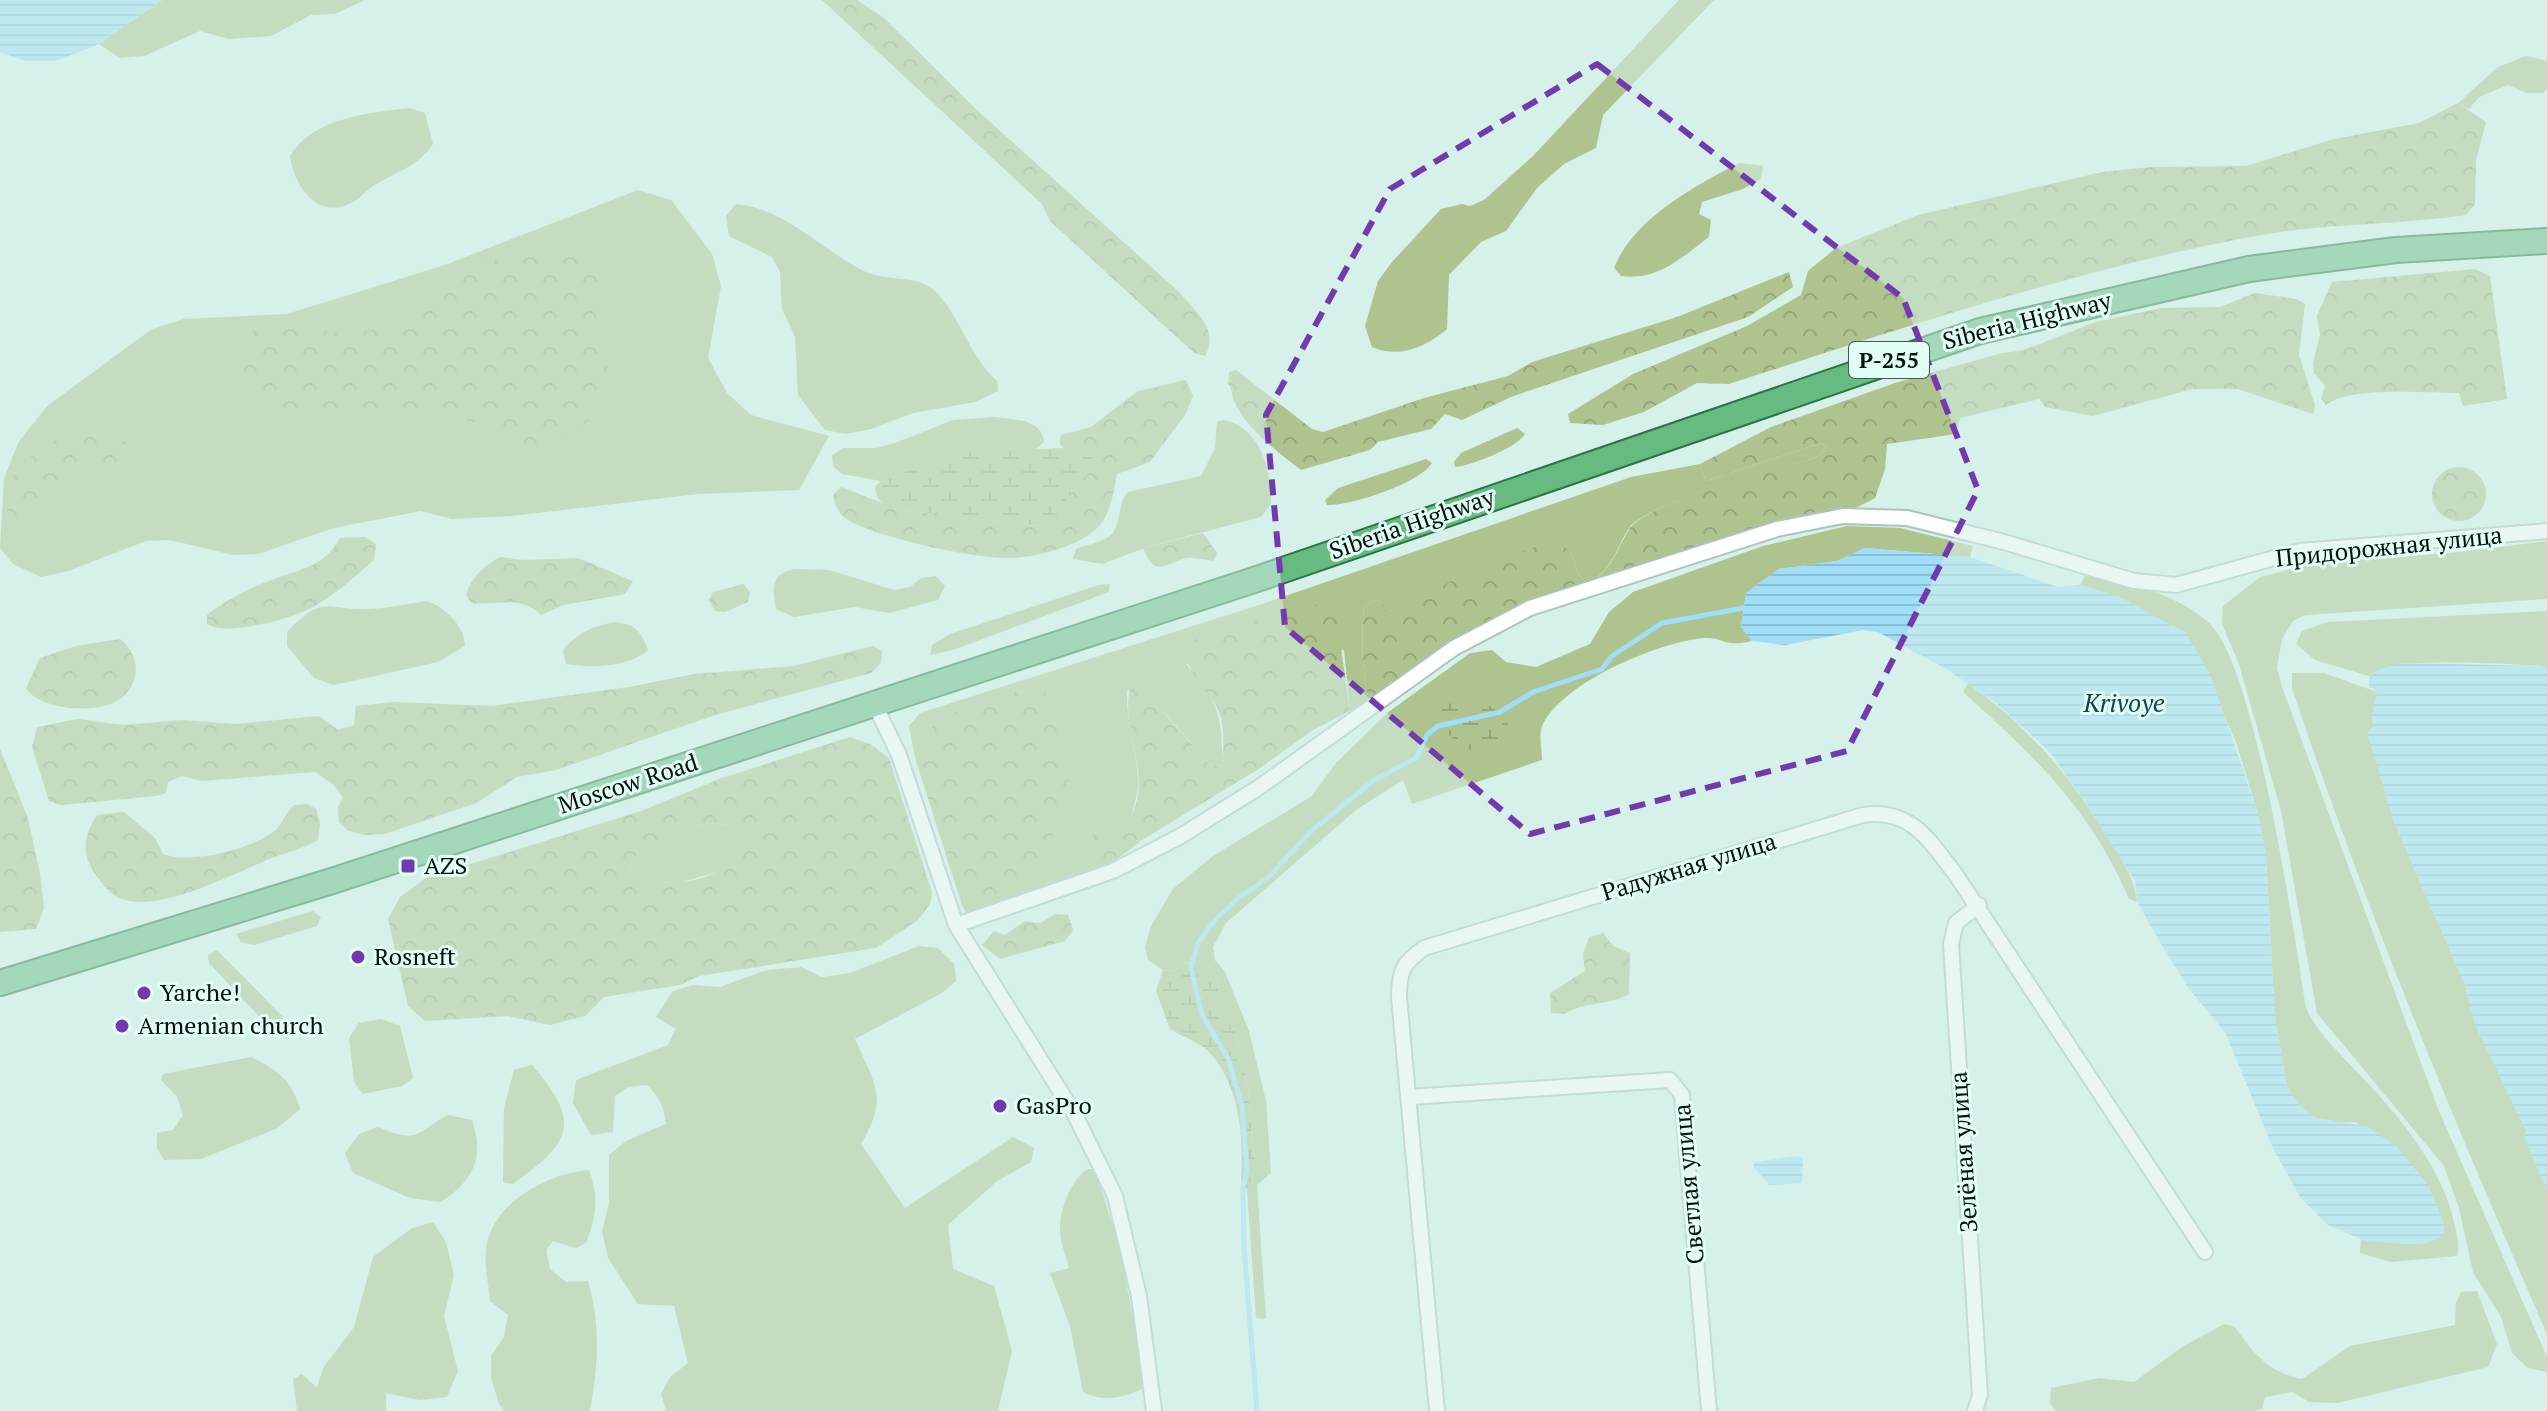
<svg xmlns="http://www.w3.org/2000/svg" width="2547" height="1411" font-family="'PT Serif',serif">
<defs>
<pattern id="forest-crowns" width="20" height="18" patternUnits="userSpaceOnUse" patternTransform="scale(2)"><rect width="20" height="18" fill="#afc38f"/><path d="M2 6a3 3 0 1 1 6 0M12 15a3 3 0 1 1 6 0" fill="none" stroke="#95a67a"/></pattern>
<pattern id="wetland-marsh" width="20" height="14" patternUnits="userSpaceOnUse" patternTransform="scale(2)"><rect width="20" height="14" fill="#afc38f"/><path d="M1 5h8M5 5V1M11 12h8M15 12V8" fill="none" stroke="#95a67a"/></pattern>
<pattern id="water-rules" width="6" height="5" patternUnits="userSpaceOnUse" patternTransform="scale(2)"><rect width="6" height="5" fill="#a0ddf7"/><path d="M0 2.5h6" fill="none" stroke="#88bdd3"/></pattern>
</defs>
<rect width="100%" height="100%" fill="#d5f1e9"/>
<!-- grass -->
<path fill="#afc38f" d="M162 0H365L335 14 311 15 271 36 229 39 200 31 144 56 120 58 99 44Z
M1679 0H1714L1603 115 1596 148 1564 164 1537 188 1506 231 1481 242 1449 275 1447 329C1426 347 1399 359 1372 347L1365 326 1378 281 1392 262 1441 209 1462 204 1470 206 1484 200 1533 156Z
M2526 56 2547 61V89L2543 93H2526L2508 85 2479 97 2469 109 2458 103 2498 67Z
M409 108 425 113 433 144C419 165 399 171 378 183 368 188 362 197 353 202 318 222 294 186 290 156 312 118 369 113 409 108Z
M1739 163 1763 166 1761 179 1743 189 1702 202 1699 214 1711 220 1709 237C1681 258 1658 281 1621 276L1614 268C1633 219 1695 186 1739 163Z
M638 190 671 200 712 254 721 286 708 358 727 393 751 415 829 436 799 490 698 494 512 516 452 519 421 511 334 528 258 554 233 555 170 540 146 541 68 571 41 577 13 564 0 548 4 479 18 443 47 406 152 329 184 319 287 314 445 265Z
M736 204C785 208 822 251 866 272 888 282 917 274 935 291 962 319 969 356 997 381L998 391 975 402 913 413 871 429 846 434 825 430 798 395 795 337 782 309 780 272 772 257 729 236 726 216Z
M994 417C1014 420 1041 418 1044 442L1032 452 950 454 881 481 842 474 833 466 832 455 843 448H876L895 443 953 420Z
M1223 420C1262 427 1271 472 1271 504L1261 517 1150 546 1102 564 1073 559 1076 549C1086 545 1098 543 1107 538 1123 528 1116 505 1128 492L1201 476 1215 448 1217 422Z
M1517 428 1525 434C1518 447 1471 466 1455 467L1454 462 1461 453Z
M1821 443 1827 447 1817 457C1772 472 1671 496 1635 522 1620 533 1619 562 1593 581L1579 576 1571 551 1390 611 1376 599 1364 607C1361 640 1362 669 1369 701L1350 711 1344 650 1186 664C1220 703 1221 715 1223 765L1211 766 1140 684 1127 691C1126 722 1137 752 1138 782 1139 800 1119 856 1107 868 1093 881 1028 907 1007 915 988 923 972 927 962 905H975L1038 686C999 698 918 711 915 758L909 726 920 713 1268 602 1631 477 1700 464 1706 481Z
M1426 459 1432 463C1420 483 1351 506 1327 505L1325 500 1338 488Z
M1847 526 1900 528 1973 546 1970 557 1865 548 1837 561 1779 569 1746 593 1741 627 1752 641C1725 648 1724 637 1704 638 1659 642 1565 681 1543 724 1538 733 1542 749 1542 760L1412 804 1403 780 1356 810 1226 923 1213 947 1215 960 1225 972 1249 1031 1266 1101 1271 1173 1257 1185 1266 1319 1256 1318 1247 1190 1255 1170 1248 1089 1236 1034 1226 1019 1215 970C1200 961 1188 957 1174 971L1163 970 1148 960 1145 947 1151 926 1173 889 1213 856 1312 796 1336 763 1387 713 1470 653 1492 650 1506 662 1536 667 1590 644 1609 612 1633 592 1763 546Z
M2547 541V599L2305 615 2293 621 2282 639 2277 668 2282 687 2438 1109 2547 1357V1372L2528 1368 2512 1353 2501 1317 2473 1272 2459 1208 2444 1166 2317 1013 2281 811 2239 664 2222 624 2223 606 2260 577 2317 563 2461 552Z
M794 569 829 570 894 590 910 587 921 578 936 576 945 586 938 600 889 613 855 607 794 617 776 609C772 588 771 574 794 569Z
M2086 574C2130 584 2174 592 2209 623 2256 666 2294 935 2306 1008 2318 1034 2337 1050 2356 1071 2397 1113 2443 1167 2455 1226 2457 1236 2460 1246 2457 1256L2391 1262 2360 1253 2361 1238 2403 1244 2427 1243 2409 1163 2397 1147 2355 1122 2333 1123 2316 1118 2300 1105 2287 1087 2275 1016 2266 856 2258 814 2236 742 2186 633 2117 596 2080 585Z
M1110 584 1109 592 953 650 930 655 932 645 950 634 1099 585Z
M426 601C444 606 465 626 465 646L438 662 334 685 314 678 287 646V632C325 593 325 611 371 609 389 608 408 604 426 601Z
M2547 611V666C2508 665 2396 654 2369 676L2315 660 2296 644 2302 631 2328 622Z
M614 622C635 624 641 631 648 650 627 668 592 668 566 664L563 650C579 632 591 627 614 622Z
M2292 673H2324L2377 692 2372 716 2392 817 2465 985 2475 1024 2525 1129V1139L2547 1190V1334C2454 1122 2365 908 2292 688Z
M1968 684C2027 725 2069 774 2106 835 2120 857 2134 875 2137 902L2129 899C2090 808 2035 757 1963 692Z
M709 823 731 825 747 850 728 869 679 883 647 881 631 870 630 862C647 845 686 830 709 823Z
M313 911 321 917 317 926 254 945 241 942 236 934Z
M919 946 938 948 954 964 956 981 942 993 855 1039C875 1085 889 1097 861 1144L905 1208 1013 1137 1034 1148 1031 1162 997 1181 948 1225 953 1269 994 1286 1012 1351 998 1411H666L661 1394 670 1377 688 1363 674 1306 638 1304 608 1258 602 1231 609 1203V1155L626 1141 666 1124C664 1107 659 1096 647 1085L628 1087 615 1096 613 1132 591 1135 573 1103 576 1080 668 1045 676 1029 656 1017 673 991 693 985 720 987 767 970 801 967 822 977 850 973Z
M217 950 282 1016 284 1021 281 1029 270 1028 209 963 208 955Z
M381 1019 400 1026 413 1078 402 1086 363 1094 354 1082 349 1038 359 1023Z
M251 1057C277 1070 292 1080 300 1109L278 1128 201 1159 164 1160 157 1148V1133L173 1130 183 1115 177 1097 161 1080 163 1074Z
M532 1065C582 1123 572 1142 513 1184L503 1182 504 1108 514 1070Z
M448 1115 472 1120C485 1158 473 1181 441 1202L410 1198 353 1173 345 1153 359 1134 378 1127C420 1144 413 1134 448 1115Z
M1088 1169H1095L1118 1242 1145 1376 1144 1388C1123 1398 1104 1403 1083 1392L1070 1326 1050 1273 1069 1268C1066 1256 1060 1242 1060 1230 1059 1211 1072 1177 1088 1169Z
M589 1170C599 1197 596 1217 586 1243L576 1248 553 1241 546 1250 550 1269 566 1282 588 1281C601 1326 598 1366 590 1411H505L499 1404 491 1378V1356L504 1337 508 1315 490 1301C489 1285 484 1266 486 1250 490 1204 548 1173 589 1170Z
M433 1222 446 1242 454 1275 444 1316 458 1371 447 1397 419 1400 386 1393V1411H297L293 1379 302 1374 317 1388 323 1368 354 1327 373 1257 412 1228Z
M2477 1291 2497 1344 2488 1367 2337 1403 2309 1402 2293 1392 2265 1397 2262 1409 2253 1411H2056L2050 1403 2051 1388 2100 1378 2134 1382 2182 1347 2224 1324 2235 1327C2254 1354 2268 1372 2302 1379L2350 1346 2455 1325 2456 1303 2461 1292Z"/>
<!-- forest -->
<path fill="url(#forest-crowns)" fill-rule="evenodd" d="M822 0H857L883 17 979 112 1179 292C1195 311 1220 330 1205 356L1194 353 1050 221 1042 204Z
M2458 103 2486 122 2476 161 2475 204 2466 215C2398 225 2328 223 2261 235 2080 268 1903 328 1729 384L1697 383 1644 412 1603 425 1570 423 1568 414 1633 374 1747 326 1801 295 1808 271 1836 248 1918 215 2102 172 2150 167 2246 166 2334 139 2419 123Z
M574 253 592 259 597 276 595 341 609 369 597 412 578 431 550 449H528L476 422 405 414 319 420 278 414 247 392 239 374V350L251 332 283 321 345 335 384 328 418 307 446 273 511 257Z
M2475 269 2490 276 2507 399 2463 406 2459 393C2427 393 2349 386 2326 405L2321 399 2325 386 2314 373 2313 364 2320 334 2317 316 2332 282Z
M1789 272 1793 287 1748 317 1511 397 1462 420 1445 414 1431 429 1378 442 1370 450 1301 470C1278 452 1247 430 1234 401 1231 395 1234 391 1228 384L1229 372 1236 370 1312 429 1323 432 1424 398 1508 376 1532 362 1677 317Z
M2255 293 2296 299 2305 304 2299 355 2315 405 2313 414 2238 389H2192L2093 416 2045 407 2039 399 1960 418 1956 434 1887 444 1885 469 1875 498 1858 507 1775 530 1501 624 1369 701C1362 669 1361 640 1364 607L1376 599 1391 611 1462 576 1552 540 1571 551 1579 576 1593 581C1619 563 1621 533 1636 522 1672 495 1770 472 1817 457L1827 447 1821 443 1706 481 1700 464 1771 427 1895 383 1998 354 2024 350 2096 322 2161 308 2220 307Z
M1186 380 1193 396 1185 415 1150 462 1117 474C1114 490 1111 513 1099 526 1081 546 1040 556 1014 558 979 560 878 538 848 520 838 513 835 506 833 495L841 487 900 510 1038 526 1048 522 1095 464 1093 457 1063 448 1059 442 1061 435 1091 427 1138 391Z
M100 427 117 432 126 444C117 484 85 457 58 479 46 489 43 505 32 515L18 518 7 511C0 459 60 435 100 427Z
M2432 494a27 27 0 1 1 54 0a27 27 0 1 1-54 0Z
M1203 533 1217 553 1213 561C1205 560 1193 557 1186 558 1164 564 1155 578 1143 548Z
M365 537 376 544 374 560C354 577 333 597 309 609 289 619 225 637 207 624V615C227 599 256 585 280 577 307 567 325 565 340 538Z
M500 557 524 560 578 558 633 581 625 594 564 605 541 615C520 594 497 606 471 603L466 595C471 577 484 566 500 557Z
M744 584 750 592 748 602 725 612 715 611 709 600 713 592Z
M1317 605 1329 610 1337 620 1350 711 1313 730 1257 770 1142 840 1107 867C1094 850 1086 841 1098 821L1122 835C1127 824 1134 812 1137 800 1146 755 1114 717 1136 672L1166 715 1211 766 1223 765C1223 750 1225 728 1220 714 1210 690 1187 674 1184 649L1199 636Z
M120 639C142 656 141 686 117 701 95 714 39 710 26 688L40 658 76 646Z
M873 646 882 651 881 663 871 673 715 715 556 770 517 777 476 803 385 834 363 835 347 830 339 822 338 807 343 798 334 785 315 772 201 781 182 776 168 782 166 793 156 796 61 805 49 801 32 747 37 727 78 719 124 725 182 720 235 724 319 716 338 730 354 725 356 706 395 702 492 706 629 687 694 674 794 666Z
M1038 686 1048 695 1066 761 1071 799 1037 873 1027 882 975 905H962L915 758C918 711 999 698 1038 686Z
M850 737 870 744 889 758 932 893 930 904 918 920 876 948 699 976 680 985 604 997 585 1016 550 1025 508 1016 425 1021 408 1006 388 919 400 897 426 878 644 810 719 779ZM709 823 731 825 747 850C720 880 666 895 631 870L630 862C645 846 688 829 709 823Z
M0 749 28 818 40 874 44 908 36 929 0 932Z
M307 804 316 809 320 823 318 840C303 849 288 852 272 858 236 872 157 915 119 898 107 892 101 882 94 872 80 851 85 834 97 815L124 812 155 838 163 854C191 865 253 849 276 830 283 823 286 812 294 805Z
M1055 914 1068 915 1073 930 1065 941 1000 959 982 945 994 931 1005 935 1025 921 1041 923Z
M1603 933 1613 946 1630 953 1629 994C1608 1006 1584 1001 1565 1014L1551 1013 1550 993 1585 971 1583 954 1589 937Z"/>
<!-- wetland -->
<path fill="url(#wetland-marsh)" d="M1063 448 1093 457 1095 464 1048 522 1038 526 900 510C885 505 876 503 875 486L881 481 950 454Z
M1467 699C1486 702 1504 710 1511 730 1503 748 1484 748 1467 750L1438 726V712L1452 702Z
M1200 961 1215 970 1226 1019 1236 1034 1248 1089 1255 1170 1247 1190 1241 1181C1244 1137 1240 1084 1208 1051 1199 1042 1181 1036 1170 1029L1156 991 1163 970 1174 971 1182 964Z"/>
<!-- water -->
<path fill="url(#water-rules)" d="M0 0H162L99 44 56 61H25L0 52Z
M1865 548 1970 557 2058 587 2080 585 2117 596 2186 633 2211 676 2258 814 2266 856 2275 1016 2287 1087 2300 1105 2316 1118 2367 1126 2397 1147 2429 1186 2445 1227 2442 1236 2427 1243 2403 1244 2366 1241 2328 1225 2300 1197 2273 1148 2225 1032 2189 989 2163 947 2137 902 2135 881 2086 803 2048 750 1997 704 1948 670 1878 632 1863 630 1785 645 1752 641 1741 627 1746 593 1779 569 1837 561Z
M2403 663 2547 666V1190L2525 1139V1129L2475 1024 2465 985 2392 817 2367 733 2374 726 2372 716 2377 692 2369 686V676L2389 665Z
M1799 1156 1803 1158 1802 1183 1769 1185 1753 1166 1755 1162Z"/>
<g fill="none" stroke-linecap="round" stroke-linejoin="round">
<!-- stream -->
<path stroke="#a0ddf7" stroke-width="5" d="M1257 1411 1244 1247 1243 1188 1247 1171 1242 1107 1228 1058 1202 1015 1191 968 1198 943 1214 921 1237 899 1268 878 1309 833 1374 780 1416 758 1427 735 1438 726 1500 712 1533 692 1602 669 1612 656 1662 623 1744 608"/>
<!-- minor casing -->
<g stroke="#aac5bd" stroke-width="18">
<path id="minor" d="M874 703 899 755 956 925 1074 1113 1115 1196 1139 1296 1154 1411
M956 925 1113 871 1179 837 1258 788 1454 648 1530 608 1777 529 1843 516 1907 518 2004 542 2134 581 2176 585 2300 551 2547 531
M1409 1097 1670 1080 1682 1095 1709 1411
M1437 1411 1399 997C1399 971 1403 963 1424 948L1863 815C1911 808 1929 840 1956 875L2205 1252
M1975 1411 1980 1395 1951 944 1956 923 1979 905"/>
</g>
<!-- trunk casing -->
<g stroke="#2c7444" stroke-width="28">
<path id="trunk" d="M0 983 332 881 1254 580 1980 331 2249 269 2396 250 2547 241"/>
</g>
<!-- minor -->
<use href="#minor" stroke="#fff" stroke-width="14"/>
<!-- trunk -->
<use href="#trunk" stroke="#67bb80" stroke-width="24"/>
</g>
<!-- marked area -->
<path d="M0 0H2547V1411H0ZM1597 64 1903 298 1978 490 1847 751 1530 834 1285 627 1266 415 1390 189Z" fill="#d5f1e9" fill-opacity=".55" fill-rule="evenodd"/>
<path fill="none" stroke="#7439ae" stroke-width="6" stroke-dasharray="16 10" stroke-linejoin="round" d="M1597 64 1903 298 1978 490 1847 751 1530 834 1285 627 1266 415 1390 189Z"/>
<!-- markers -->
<g fill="#7439ae" stroke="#e2fff6" stroke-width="3">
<rect x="400" y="858" width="16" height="16" rx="4"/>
<circle cx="358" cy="957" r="8"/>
<circle cx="144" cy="993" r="8"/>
<circle cx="122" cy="1026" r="8"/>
<circle cx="1000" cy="1106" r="8"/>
</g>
<g text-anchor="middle" stroke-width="6" stroke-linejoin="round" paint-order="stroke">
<!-- shield labels -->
<rect fill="#e2fff6" stroke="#485853" stroke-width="2" x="1849" y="342" width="80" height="36" rx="6"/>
<g font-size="22" font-weight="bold" fill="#06100d">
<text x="1889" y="368">Р-255</text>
</g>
<!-- street labels -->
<g font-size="24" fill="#06100d" stroke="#e2fff6">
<text transform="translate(2027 321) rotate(-14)" y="8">Siberia Highway</text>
<text transform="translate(1412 524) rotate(-19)" y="8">Siberia Highway</text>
<text transform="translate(2389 547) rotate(-6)" y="8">Придорожная улица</text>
<text transform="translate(628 784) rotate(-18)" y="8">Moscow Road</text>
<text transform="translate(1689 867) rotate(-17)" y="8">Радужная улица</text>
<text transform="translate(1964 1152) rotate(-94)" y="8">Зелёная улица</text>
<text transform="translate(1689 1184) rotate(-95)" y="8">Светлая улица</text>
</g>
<!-- poi labels -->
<g font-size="24" fill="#06100d" stroke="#e2fff6" text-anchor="start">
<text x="424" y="874">AZS</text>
<text x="374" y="965">Rosneft</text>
<text x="160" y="1001">Yarche!</text>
<text x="138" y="1034">Armenian church</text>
<text x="1016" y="1114">GasPro</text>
</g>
<!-- water labels -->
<g font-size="26" font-style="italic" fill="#134557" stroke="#e2fff6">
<text x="2124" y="712">Krivoye</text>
</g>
</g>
</svg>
